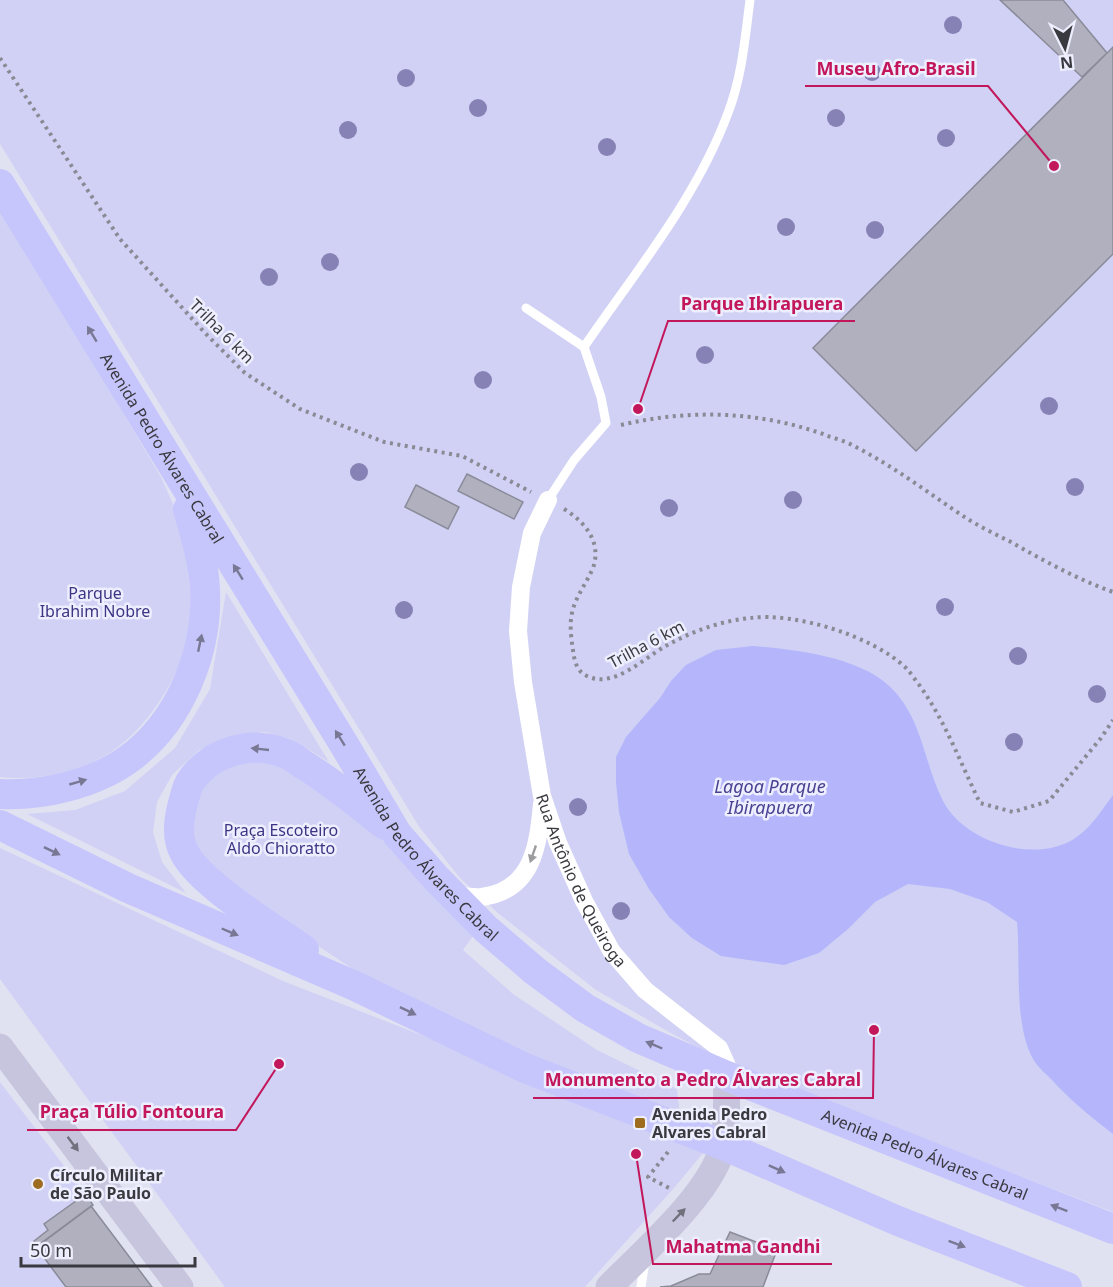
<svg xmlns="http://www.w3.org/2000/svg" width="1113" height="1287" font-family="'Noto Sans',sans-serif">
<rect width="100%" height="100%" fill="#e1e2f1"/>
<!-- green -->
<path fill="#d0d1f5" d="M0 0H1113V1212L721 1060 669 1032 596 990 499 914 460 878 420 828 0 144Z
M0 207 161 477C167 491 174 505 179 519 186 539 192 598 191 619 187 668 148 731 106 755 76 773 34 781 0 777Z
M226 592 329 762 291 739 265 732 231 736 199 750 172 775 157 802 153 832 162 862 186 893 27 814 75 810 125 791 175 748 210 689Z
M275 757 393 842 478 929 463 950 513 994 597 1050 677 1089 680 1115 533 1059 369 980 238 892 193 848 190 822 196 792 218 766Z
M0 848 283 981 708 1147 674 1188 585 1287H225L0 979Z
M0 1082 87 1196 85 1198 151 1287H0Z"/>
<!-- water -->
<path fill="#b4b5fb" d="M753 646C797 650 866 657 896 693 923 724 925 766 943 801 964 842 1034 864 1074 839 1090 829 1102 810 1113 795V1134C1091 1117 1070 1100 1051 1079 1046 1074 1039 1068 1035 1062 1013 1029 1021 962 1017 922L987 902 950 889 908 884 875 902 848 929 819 953 784 965 721 956 692 938 669 917 649 889 629 854 619 812 616 782V757L626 737 660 698 671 681 686 665 716 650Z"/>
<!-- building -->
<path fill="#b0b0bf" stroke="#8a8b99" stroke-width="1.5" d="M1000 0H1063L1107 53 1082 77Z
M1113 47V254L916 451 813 348Z
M467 474 523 502 514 519 458 491Z
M416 485 459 507 448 529 405 507Z
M87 1196 93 1205 38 1246 34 1241 48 1230 44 1224 80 1198 81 1200Z
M91 1206 152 1287H66L36 1247Z
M730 1232 777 1250 763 1287H660L671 1286 699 1274H710Z"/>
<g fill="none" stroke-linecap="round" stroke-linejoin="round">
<!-- path -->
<path stroke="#8a8a95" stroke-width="4" stroke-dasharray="3 4.5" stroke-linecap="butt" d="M0 58 120 239 205 333 245 373 300 409 384 442 462 456 531 492
M621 425C688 409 758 411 823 434 832 438 843 440 852 445 892 465 927 492 963 516 978 526 995 534 1011 542 1044 561 1077 579 1113 592
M564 509C585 522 602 542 593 568 587 582 577 595 573 609 569 622 571 637 573 650 574 660 577 672 587 676 613 689 643 659 664 647 690 632 720 621 750 618 795 612 873 636 906 668 911 673 915 680 920 686 945 721 961 764 980 803L1013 812 1049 801 1101 738 1113 720
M668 1152 648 1177 671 1189"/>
<!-- lane -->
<path stroke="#fff" stroke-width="9" d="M526 308 584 347 601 397 606 423 574 460 548 500
M584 347C636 271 696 199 728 113 742 77 745 38 750 0
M641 1287 645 1261"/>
<!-- street -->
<g stroke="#fff" stroke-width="18">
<path id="s1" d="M548 500 532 533 521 587 518 631 523 682 542 796 558 843 584 901 612 952 645 990 719 1048 727 1066V1076"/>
<path d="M453 895C462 896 473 898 482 897 533 890 538 846 542 804"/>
</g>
<!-- secondary -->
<path stroke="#c6c5dd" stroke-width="27" d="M0 1047 180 1287
M609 1287C643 1252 713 1192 723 1145 728 1124 726 1098 727 1076"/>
<!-- primary -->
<g stroke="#c7c6fc" stroke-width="30">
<path id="s2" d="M0 184 345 746 397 834 435 877 486 929 535 971 585 1008 638 1038 727 1076 1113 1229"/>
<path d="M0 794C43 796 95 784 130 758 180 721 208 652 205 590 204 562 195 535 188 509"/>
<path d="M0 825 128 888 355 986 525 1068 723 1145 898 1221 1067 1287"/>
<path d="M304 950C273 928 200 884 184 852 174 833 181 808 187 789 190 778 204 765 214 759 236 747 260 744 284 753 291 755 298 761 304 765 332 782 358 804 385 825"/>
</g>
</g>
<!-- trees -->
<g fill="#8782b5">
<circle cx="953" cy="25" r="9"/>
<circle cx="872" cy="72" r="9"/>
<circle cx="406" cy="78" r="9"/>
<circle cx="478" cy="108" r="9"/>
<circle cx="836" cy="118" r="9"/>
<circle cx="348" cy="130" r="9"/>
<circle cx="946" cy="138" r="9"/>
<circle cx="607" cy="147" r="9"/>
<circle cx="786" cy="227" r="9"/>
<circle cx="875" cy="230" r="9"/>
<circle cx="330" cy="262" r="9"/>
<circle cx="269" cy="277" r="9"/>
<circle cx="705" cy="355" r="9"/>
<circle cx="483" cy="380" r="9"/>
<circle cx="1049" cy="406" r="9"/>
<circle cx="359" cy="472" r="9"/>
<circle cx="1075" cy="487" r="9"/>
<circle cx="793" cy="500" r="9"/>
<circle cx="669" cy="508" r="9"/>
<circle cx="945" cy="607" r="9"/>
<circle cx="404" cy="610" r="9"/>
<circle cx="1018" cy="656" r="9"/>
<circle cx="1097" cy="694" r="9"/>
<circle cx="1014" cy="742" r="9"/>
<circle cx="578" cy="807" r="9"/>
<circle cx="621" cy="911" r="9"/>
</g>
<!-- one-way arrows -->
<defs><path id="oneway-solid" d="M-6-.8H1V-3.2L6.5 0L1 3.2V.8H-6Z" transform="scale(1.5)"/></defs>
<g fill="#797894">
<use href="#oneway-solid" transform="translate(92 334) rotate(-121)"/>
<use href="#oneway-solid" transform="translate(238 572) rotate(-122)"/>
<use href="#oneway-solid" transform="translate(200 643) rotate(-78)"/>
<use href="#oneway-solid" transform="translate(340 738) rotate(-122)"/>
<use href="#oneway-solid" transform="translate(260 749) rotate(-174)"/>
<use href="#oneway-solid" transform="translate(78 782) rotate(-16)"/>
<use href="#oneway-solid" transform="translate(52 851) rotate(26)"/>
<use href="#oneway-solid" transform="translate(230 932) rotate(23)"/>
<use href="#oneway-solid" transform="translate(408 1011) rotate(26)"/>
<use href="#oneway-solid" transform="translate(654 1045) rotate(-157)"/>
<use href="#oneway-solid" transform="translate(777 1169) rotate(24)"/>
<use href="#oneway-solid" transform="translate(1059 1208) rotate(-159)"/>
<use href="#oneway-solid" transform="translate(957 1244) rotate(21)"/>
</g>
<use fill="#9c9c9f" href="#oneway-solid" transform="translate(533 854) rotate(109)"/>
<g fill="#71717e">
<use href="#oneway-solid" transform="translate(73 1144) rotate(53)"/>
<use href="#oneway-solid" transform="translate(679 1215) rotate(-46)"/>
</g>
<!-- markers -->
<g fill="#9d6c20" stroke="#eeeffe" stroke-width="2">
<rect x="634" y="1117" width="12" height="12" rx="3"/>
<circle cx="38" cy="1184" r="6"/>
</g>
<g text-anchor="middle" stroke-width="5" stroke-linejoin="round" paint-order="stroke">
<!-- street labels -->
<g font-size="16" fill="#39393f" stroke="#eeeffe">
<text transform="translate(222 331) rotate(45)" y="6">Trilha 6 km</text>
<text dy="6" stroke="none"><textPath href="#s2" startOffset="310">Avenida Pedro Álvares Cabral</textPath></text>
<text transform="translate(646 644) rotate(-28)" y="6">Trilha 6 km</text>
<text dy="6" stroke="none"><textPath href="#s2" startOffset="795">Avenida Pedro Álvares Cabral</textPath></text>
<text dy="6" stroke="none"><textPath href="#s1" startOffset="396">Rua Antônio de Queiroga</textPath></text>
<text dy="6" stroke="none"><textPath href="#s2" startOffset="1389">Avenida Pedro Álvares Cabral</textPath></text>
</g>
<!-- park labels -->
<g font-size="16" fill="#3d3484" stroke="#eeeffe">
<text x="95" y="599">Parque<tspan x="95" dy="18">Ibrahim Nobre</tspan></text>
<text x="281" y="836">Praça Escoteiro<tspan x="281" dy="18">Aldo Chioratto</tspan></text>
</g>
<!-- poi labels -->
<g font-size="16" font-weight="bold" fill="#39393f" stroke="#eeeffe" text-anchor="start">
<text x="652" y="1120">Avenida Pedro<tspan x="652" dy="18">Alvares Cabral</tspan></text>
<text x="50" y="1181">Círculo Militar<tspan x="50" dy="18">de São Paulo</tspan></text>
</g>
<!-- water labels -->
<g font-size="18" font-style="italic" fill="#484292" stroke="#eeeffe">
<text x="770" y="793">Lagoa Parque<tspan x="770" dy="21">Ibirapuera</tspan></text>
</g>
</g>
<!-- callouts -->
<path fill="none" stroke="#c2185b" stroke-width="2" d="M1054 166L988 86H805M638 409L668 321H855M874 1030L873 1098H533M279 1064L236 1130H27M636 1154L653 1264H832"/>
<g fill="#c2185b" stroke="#eeeffe" stroke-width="2">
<circle cx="1054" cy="166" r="6"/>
<circle cx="638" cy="409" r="6"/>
<circle cx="874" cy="1030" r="6"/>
<circle cx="279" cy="1064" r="6"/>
<circle cx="636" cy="1154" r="6"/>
</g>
<g font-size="18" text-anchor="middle" font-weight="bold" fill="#c2185b" stroke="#eeeffe" stroke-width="5" stroke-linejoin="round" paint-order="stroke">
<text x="896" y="75">Museu Afro-Brasil</text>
<text x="762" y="310">Parque Ibirapuera</text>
<text x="703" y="1086">Monumento a Pedro Álvares Cabral</text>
<text x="132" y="1118">Praça Túlio Fontoura</text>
<text x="743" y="1253">Mahatma Gandhi</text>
</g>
<!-- north arrow -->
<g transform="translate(1065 48) rotate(174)" stroke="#eeeffe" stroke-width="4.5" paint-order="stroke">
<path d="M0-4.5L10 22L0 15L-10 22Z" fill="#39393f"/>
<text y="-9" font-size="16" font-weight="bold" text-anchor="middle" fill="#39393f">N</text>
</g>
<!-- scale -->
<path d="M21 1257v9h174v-9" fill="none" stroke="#39393f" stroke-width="3"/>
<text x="30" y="1257" font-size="18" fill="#39393f" stroke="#eeeffe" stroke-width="4.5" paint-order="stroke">50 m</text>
</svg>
